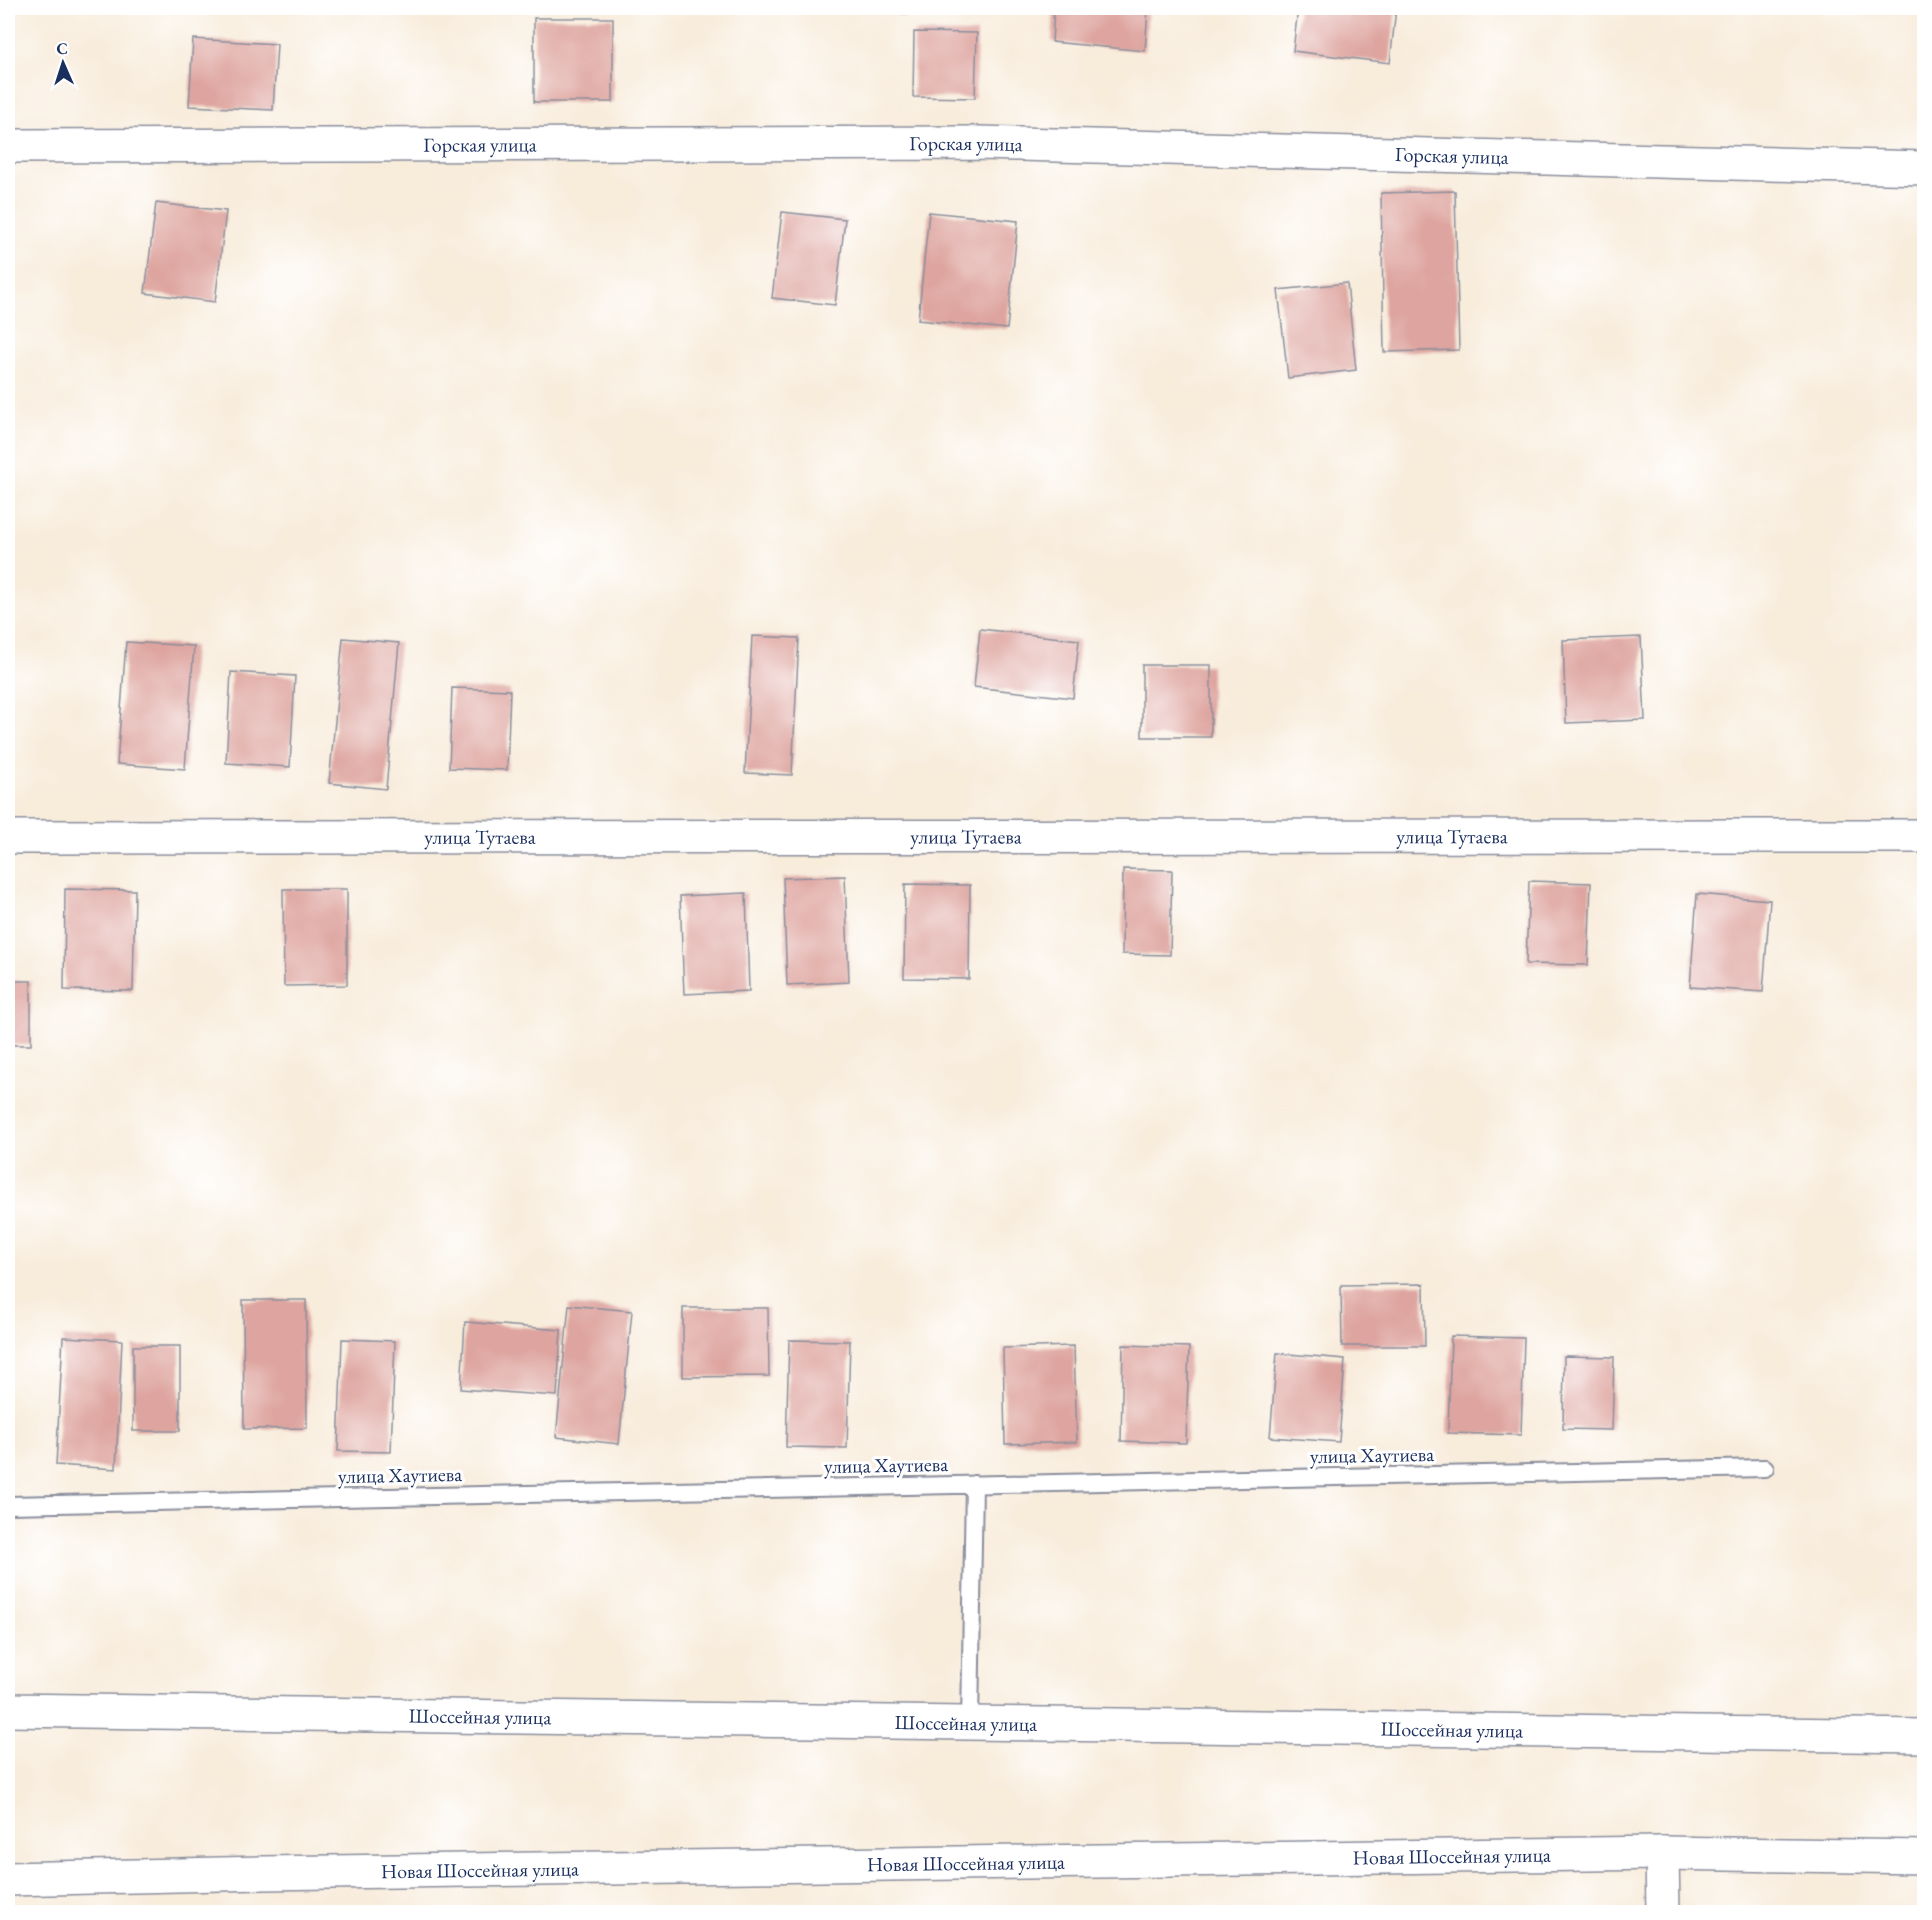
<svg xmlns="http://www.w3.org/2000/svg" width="1932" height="1920" font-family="'EB Garamond',serif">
<rect width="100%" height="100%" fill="#fff"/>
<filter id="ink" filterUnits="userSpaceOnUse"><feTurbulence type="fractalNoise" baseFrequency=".0167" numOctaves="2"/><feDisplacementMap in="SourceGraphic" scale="12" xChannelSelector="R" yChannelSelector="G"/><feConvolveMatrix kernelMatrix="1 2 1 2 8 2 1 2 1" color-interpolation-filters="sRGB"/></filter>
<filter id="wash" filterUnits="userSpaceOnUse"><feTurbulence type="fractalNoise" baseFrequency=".008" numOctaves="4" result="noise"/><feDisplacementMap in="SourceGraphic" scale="24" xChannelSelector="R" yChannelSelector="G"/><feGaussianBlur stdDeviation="1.35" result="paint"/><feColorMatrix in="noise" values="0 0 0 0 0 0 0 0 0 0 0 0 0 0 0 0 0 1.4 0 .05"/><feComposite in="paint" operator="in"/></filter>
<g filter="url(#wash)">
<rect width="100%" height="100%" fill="#f8ecdb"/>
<g id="blocks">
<!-- building -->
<path fill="#dea49f" d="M849 8H924L923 15 848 10Z
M1054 8H1148L1145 51 1052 42Z
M1298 8H1396L1390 63 1293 51Z
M534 18H613V102H534Z
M914 32 977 33 975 98 913 97Z
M193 39 277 44 273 110 189 106Z
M1455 191 1459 350 1384 352 1381 193Z
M156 203 226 211 215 302 145 293Z
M782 212 845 219 835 305 772 298Z
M929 212 1018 221 1007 329 918 320Z
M1347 283 1356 370 1288 378 1278 290Z
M980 629 1079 640 1073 698 974 687Z
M752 636 799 638 792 775 745 773Z
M1641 637 1645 720 1566 723 1563 640Z
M343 638 399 643 386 789 329 783Z
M126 642 194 646 185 769 117 764Z
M1142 665H1211V737H1142Z
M231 672 295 676 290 767 226 763Z
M452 688 510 690 507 770 449 768Z
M1123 869 1172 870 1170 955 1122 954Z
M845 876 849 982 787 985 783 878Z
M1529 881 1591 883 1588 965 1526 964Z
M905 884 970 885 969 979 904 978Z
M65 889 135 890 133 991 64 990Z
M283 889H347V985L284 986Z
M746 893 749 991 684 994 680 896Z
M1697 894 1770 900 1763 992 1690 987Z
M8 981H31V1045H8Z
M1424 1284 1425 1346H1342L1341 1285Z
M243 1300H306L307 1428 244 1429Z
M569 1305 632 1311 619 1444 556 1437Z
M683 1308H768L769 1376 683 1377Z
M465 1322 561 1330 557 1396 461 1389Z
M1451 1336 1524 1338 1521 1435 1448 1433Z
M63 1337 122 1340 116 1469 56 1465Z
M342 1339 395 1341 391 1452 338 1451Z
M789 1340 850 1341 847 1448 786 1447Z
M1123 1345 1189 1347 1186 1443 1121 1441Z
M133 1346H180V1431H133Z
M1074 1346 1077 1442 1005 1444 1003 1348Z
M1277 1353 1345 1359 1339 1442 1270 1437Z
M1564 1356 1614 1357 1612 1430 1563 1429Z"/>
</g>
</g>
<g filter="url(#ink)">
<use href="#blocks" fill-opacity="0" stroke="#8a8e9c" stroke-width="1.5"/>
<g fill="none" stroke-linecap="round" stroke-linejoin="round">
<!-- lane casing -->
<g stroke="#8a8e9c" stroke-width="20">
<path id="lane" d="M8 1505 1765 1468
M970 1723 974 1484"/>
</g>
<!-- street casing -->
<g stroke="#8a8e9c" stroke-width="36">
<g id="street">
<path id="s1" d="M8 146 980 143 1924 168"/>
<path id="s2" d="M8 837 1924 836"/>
<path d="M1662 1853 1663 1912"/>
<path id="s3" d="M8 1879 263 1873 1662 1853 1924 1857"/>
</g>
</g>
<!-- secondary casing -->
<g stroke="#8a8e9c" stroke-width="36">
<g id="secondary">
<path id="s4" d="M8 1710 1924 1736"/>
</g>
</g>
<!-- lane -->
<use href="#lane" stroke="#fff" stroke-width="16"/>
<!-- street -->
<use href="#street" stroke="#fff" stroke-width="33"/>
<!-- secondary -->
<use href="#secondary" stroke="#fff" stroke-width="33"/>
</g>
</g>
<g text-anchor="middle" stroke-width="6" stroke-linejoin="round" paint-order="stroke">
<!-- street labels -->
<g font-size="20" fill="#1b2f5e" stroke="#fff">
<text dy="7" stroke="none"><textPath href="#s1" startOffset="472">Горская улица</textPath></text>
<text dy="7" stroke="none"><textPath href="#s1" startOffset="958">Горская улица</textPath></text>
<text dy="7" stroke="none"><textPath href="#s1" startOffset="1444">Горская улица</textPath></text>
<text dy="7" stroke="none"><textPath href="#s2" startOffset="958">улица Тутаева</textPath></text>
<text dy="7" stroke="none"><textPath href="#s2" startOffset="1444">улица Тутаева</textPath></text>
<text dy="7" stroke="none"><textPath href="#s2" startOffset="472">улица Тутаева</textPath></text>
<text transform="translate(1372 1455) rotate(-1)" y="7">улица Хаутиева</text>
<text transform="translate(886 1465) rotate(-1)" y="7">улица Хаутиева</text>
<text transform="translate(400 1475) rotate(-1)" y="7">улица Хаутиева</text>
<text dy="7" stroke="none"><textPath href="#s4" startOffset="472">Шоссейная улица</textPath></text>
<text dy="7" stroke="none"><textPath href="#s4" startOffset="958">Шоссейная улица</textPath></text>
<text dy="7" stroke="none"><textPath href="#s4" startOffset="1444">Шоссейная улица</textPath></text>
<text dy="7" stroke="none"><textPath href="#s3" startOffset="1444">Новая Шоссейная улица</textPath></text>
<text dy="7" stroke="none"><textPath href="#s3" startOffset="958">Новая Шоссейная улица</textPath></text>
<text dy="7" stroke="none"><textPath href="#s3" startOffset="472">Новая Шоссейная улица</textPath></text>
</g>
</g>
<!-- margin -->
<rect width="1932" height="1920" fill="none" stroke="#fff" stroke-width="30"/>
<!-- north arrow -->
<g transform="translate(63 63) rotate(357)" stroke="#ffffff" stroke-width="4.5" paint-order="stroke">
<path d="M0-4.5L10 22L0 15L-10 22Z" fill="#1b2f5e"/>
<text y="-9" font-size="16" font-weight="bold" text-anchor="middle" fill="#1b2f5e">С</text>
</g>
</svg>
